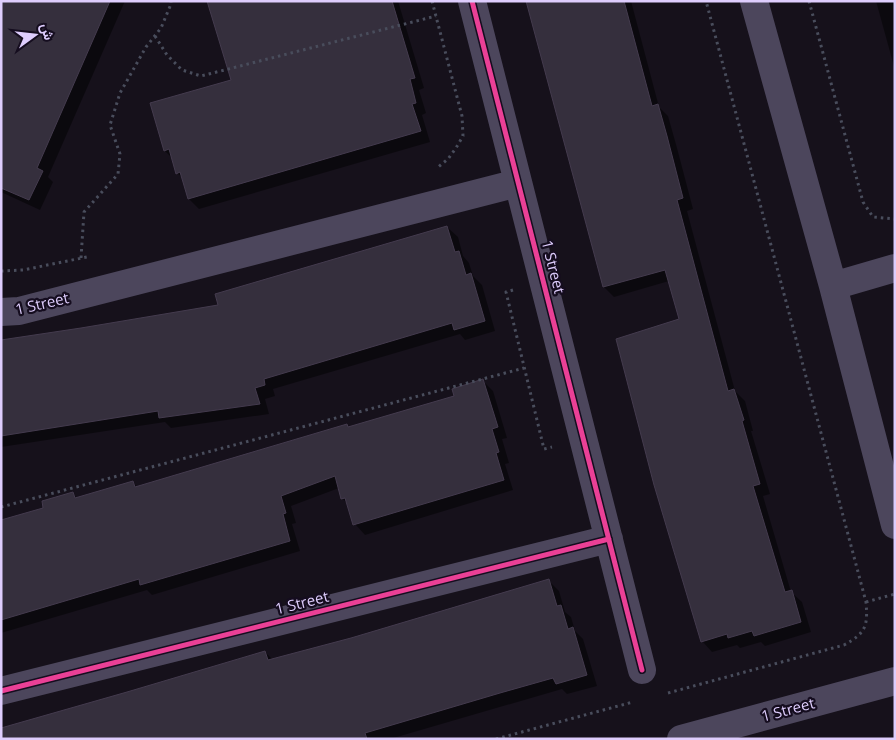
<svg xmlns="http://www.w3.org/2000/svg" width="896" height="740" font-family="'Open Sans',Vazirmatn,sans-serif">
<rect width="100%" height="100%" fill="#16111b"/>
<!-- shadow -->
<path fill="#0007" d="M8 1H125L48 177 53 182 40 210 1 192V17Z
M209 1H398L424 88 419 90 426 113 422 115 430 142 199 209 189 199 183 178 177 173 173 159 165 151 151 104 232 81Z
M527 1H631L659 107 668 116 677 148 693 209 687 211 735 391 745 401 753 431H751L770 494 763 496 791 592 802 602 811 632 765 646 761 642 740 648 737 645 712 652 702 641 681 320 669 281 614 297 604 287Z
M876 1H895V70Z
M447 227 458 237 463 256 469 263 473 276 482 285 495 331 465 340 460 334 273 389 275 396 265 399 269 414 171 428 165 422 1 447V341L220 306Z
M483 381 493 391 507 438 502 439 509 463 505 464 513 490 365 535 355 524 348 504 343 499 339 488 291 506 296 523 292 524 300 551 152 595 147 590 1 633V522L45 509 72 493 78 499 133 482 138 488 347 426 349 428 455 397Z
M549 581 559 591 565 612 571 617 575 631 583 639 597 686 567 694 562 689 390 739H40L265 652 273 660 351 639Z"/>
<!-- building -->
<path fill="#352f3d" stroke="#443b4e" d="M1 1H110L37 168 43 171 29 200 1 188Z
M207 1H392L415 78 410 79 416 103 412 104 421 131 188 199 180 172 176 174 169 149 164 151 150 103 231 80Z
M526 1H624L652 106 658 104 667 136 683 198 677 200 728 391 734 389 744 420 742 421 760 484 753 486 785 592 792 590 801 622 754 636 752 631 728 638 727 634 701 642 654 485 616 339 679 319 665 270 603 287Z
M447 226 455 252 459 251 466 275 471 273 485 321 454 330 452 323 264 379 265 385 255 388 260 404 159 418 158 411 1 436V340L81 328 218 305 215 294Z
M483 379 498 427 492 429 499 452 496 453 504 480 353 525 345 498 341 499 335 476 281 496 286 513 283 514 290 541 140 585 139 579 1 620V520L43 508 42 501 73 492 75 498 133 481 135 487 347 424 348 427 454 396 452 389Z
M549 579 557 606 561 605 568 629 573 627 587 675 556 684 553 678 500 693 365 733 367 739H1V728L127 692 265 651 268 660 351 638Z"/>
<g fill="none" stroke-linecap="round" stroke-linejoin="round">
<!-- path -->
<path stroke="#494d5c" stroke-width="3" stroke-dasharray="2.5 4" stroke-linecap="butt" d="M432 1 462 116 463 136 456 148 448 159 437 168
M809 1 863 202 873 217 895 219
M155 36 167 55 182 70 201 76 436 16
M81 258 84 212 118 174 120 154 110 125 120 93 146 47 161 28 171 4V1
M1 271 23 270 87 257
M513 290 506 292 544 449 552 447
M1 507 524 368
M866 602 895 594
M668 693 844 645C866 633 868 626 866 602L706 1
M496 739 633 702"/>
<!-- minor -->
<path stroke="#4c465c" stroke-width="28" d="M472 1 642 670
M754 1 833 286 895 525
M833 286 895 268
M1 312 19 311 518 183
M1 691 609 539
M681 739 895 681"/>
<!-- cycleway casing -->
<g stroke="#150d1f" stroke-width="8">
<path id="cycleway" d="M472 1 642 670
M1 691 609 539"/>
</g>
<!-- cycleway -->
<use href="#cycleway" stroke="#ea4096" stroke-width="5"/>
</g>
<g text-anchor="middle" stroke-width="4.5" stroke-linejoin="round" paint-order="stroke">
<!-- street labels -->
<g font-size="15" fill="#decdfd" stroke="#150d1f">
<text transform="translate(553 267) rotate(76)" y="5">1 Street</text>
<text transform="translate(42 304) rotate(-13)" y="5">1 Street</text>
<text transform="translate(302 603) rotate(-14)" y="5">1 Street</text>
<text transform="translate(788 710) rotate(-15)" y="5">1 Street</text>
</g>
</g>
<!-- border -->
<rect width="896" height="740" fill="none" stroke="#decdfd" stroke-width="5"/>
<!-- north arrow -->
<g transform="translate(35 35) rotate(75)" stroke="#150d1f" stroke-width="4" paint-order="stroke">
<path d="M0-4L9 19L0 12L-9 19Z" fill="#decdfd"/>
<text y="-8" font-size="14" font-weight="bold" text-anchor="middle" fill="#decdfd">ش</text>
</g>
</svg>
